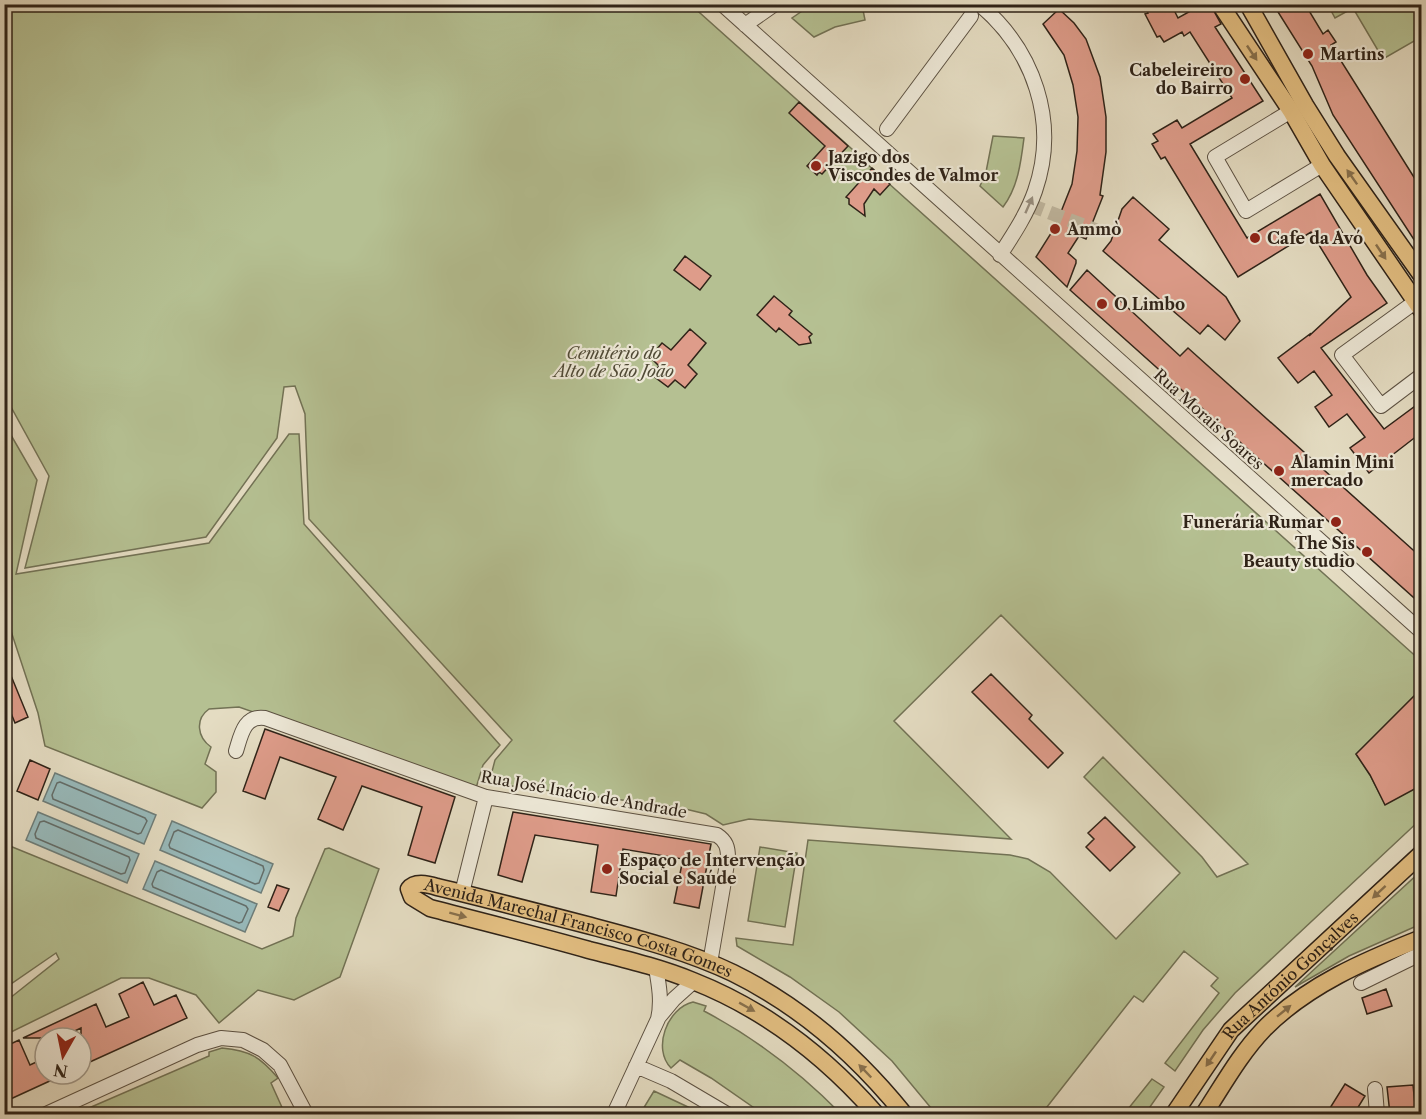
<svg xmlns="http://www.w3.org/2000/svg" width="1426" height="1119" font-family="'Libre Caslon Text',serif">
<rect width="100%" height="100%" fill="#e4dcc2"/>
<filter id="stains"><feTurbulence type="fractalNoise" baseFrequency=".00333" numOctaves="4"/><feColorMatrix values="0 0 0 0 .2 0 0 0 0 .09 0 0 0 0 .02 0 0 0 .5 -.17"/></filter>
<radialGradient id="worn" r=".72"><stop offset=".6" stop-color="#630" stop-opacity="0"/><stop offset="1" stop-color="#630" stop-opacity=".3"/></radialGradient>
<!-- green -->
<path fill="#b5c092" stroke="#727255" stroke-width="1.5" d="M4 5H691L853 150 851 155 860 165 867 164 1421 661V689L1356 754 1370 775 1385 804 1421 785V819L1235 993 1203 1030 1175 1071 1165 1063 1219 993 1211 986 1218 978 1184 951 1143 1002 1134 996 1043 1112 1045 1114H936L892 1061 839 1012 790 977 737 946 736 938 793 945 808 840 1010 855 1028 859 1050 872 1116 939 1180 873 1084 777 1103 757 1202 857 1217 877 1248 864 1001 615 894 721 1011 839 749 819 723 825 706 814 677 807 489 783 495 760 512 740 309 519 305 414 295 386 284 387 277 438 206 537 25 568 49 476 5 396Z
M862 5 865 20 835 27 814 37 792 18 811 5Z
M1328 5H1414V7L1421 9V43L1414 41 1383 59 1353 8 1335 18Z
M993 136 1024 138C1021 162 1018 187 1003 207L980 186 986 172Z
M4 423 37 480 16 574 209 543 289 434H299L304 524 500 745 483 765 476 788 389 760 239 707 209 709C195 719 197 737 211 747L205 764 216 772V792L202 808 45 746 38 713 5 613Z
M5 844 262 949 293 936 296 918 325 849 329 848 379 869 340 977 294 1000 258 990 219 1023 196 995 149 978H121L5 1035V1002L59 959 56 953 5 988Z
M760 847 797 853 785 927 748 921Z
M1421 871V924L1349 956 1295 987Z
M693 1002 706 1006 704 1011C755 1038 801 1073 841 1114H763L711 1078 680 1060 671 1068C652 1049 667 1008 693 1002Z
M222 1048C250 1051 259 1056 278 1078L271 1083 285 1114H75L209 1056V1052Z
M1152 1079 1164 1087 1145 1114H1124Z
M654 1091 703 1114H640Z"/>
<!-- water -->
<path fill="#98babb" stroke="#6e7e7a" stroke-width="1.5" d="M55 773 156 815 144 844 43 801Z
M38 812 139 854 127 883 26 840Z
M172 821 273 864 261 893 160 850Z
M155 861 257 904 245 932 143 889Z"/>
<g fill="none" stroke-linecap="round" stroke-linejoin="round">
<!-- shore -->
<path stroke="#646e6a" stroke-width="1.5" d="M60 782 145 818 147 821 141 833 138 834 53 799 52 795 57 783Z
M44 821 129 857 130 860 125 873 121 874 36 838 35 834 40 822Z
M178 830 263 866 264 870 259 883 255 884 170 848 169 845 174 832Z
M161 870 246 906 248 909 242 922 239 923 153 887 152 884 157 872Z"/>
</g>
<!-- building -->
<path fill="#de9c8a" stroke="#2f2318" stroke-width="1.5" d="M1151 4H1171L1178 18 1203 4H1210L1221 24 1215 27 1263 101 1190 144 1247 238 1320 194 1367 275 1387 303 1321 348 1384 429 1422 401V432L1369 473 1350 448 1365 437 1347 414 1329 427 1315 407 1332 395 1314 371 1298 383 1278 358 1310 334V335L1351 297 1311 232 1238 277 1165 157 1161 159 1152 144 1158 141 1153 134 1177 120 1182 128 1232 98 1190 32 1184 36 1182 32 1164 42 1160 36 1157 37 1145 14 1148 13 1145 8Z
M1273 4H1305L1323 34 1328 30 1336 42 1331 45 1422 190V252L1333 115 1312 66Z
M1059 9 1074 23 1086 39 1100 77 1106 117V152L1100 195 1103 196 1086 239 1079 236 1068 253 1076 260V263L1067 287 1036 257 1055 227 1072 184 1077 151 1078 117 1073 85 1064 55 1043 24Z
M799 102 848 146 822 174 819 172 817 175 807 166 825 146 789 113Z
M872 168 890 184 880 195 874 189 864 204 865 216 849 204V199L846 197Z
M1133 197 1169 229 1159 240 1226 297 1240 321 1225 340 1208 325 1200 334 1103 251 1111 241 1122 209Z
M685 256 711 276 700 290 674 270Z
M1087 270 1180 356 1188 348 1422 558V605L1070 290Z
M774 296 792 311 789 315 812 334 809 337 811 343 799 345 779 328 776 332 757 315Z
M690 329 706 343 688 365 697 374 685 388 675 380 668 387 652 375 659 366 650 357 662 343 671 350Z
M5 661 28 717 15 723 4 696Z
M991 674 1032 715 1029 719 1063 753 1048 768 972 692Z
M1422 688V785L1385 805 1370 775 1356 754Z
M265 729 455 797 435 863 408 855 422 807 362 786 343 830 318 819 336 777 280 757 265 799 243 791Z
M30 760 50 769 38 800 17 791Z
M513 812 711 844 699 908 674 903 683 859 623 849 616 896 591 892 598 845 535 835 522 882 498 875Z
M1105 817 1135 847 1110 871 1086 847 1094 839 1088 833Z
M277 885 289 889 279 911 268 907Z
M143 982 154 1005 176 995 187 1018 81 1066V1028L60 1038H23L96 1004 106 1027 129 1017 119 994Z
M1386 989 1392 1006 1367 1014 1362 998Z
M19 1040 30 1065 45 1058V1074H65L4 1102V1047Z
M1345 1084 1365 1096 1354 1114H1341L1330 1108Z
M1413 1085 1416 1114H1390L1387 1087Z"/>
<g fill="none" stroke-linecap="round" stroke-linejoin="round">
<!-- minor-tunnel -->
<path stroke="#c0b7a0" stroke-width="14" stroke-dasharray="14 7" stroke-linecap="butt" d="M1030 205 1098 231"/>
<!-- minor casing -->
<g stroke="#5c5142" stroke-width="16">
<path id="minor" d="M722 4 1422 632
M979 4C1034 50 1059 122 1035 191 1027 214 1013 235 1000 255
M745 25 775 4
M1291 111 1215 157 1246 211 1322 165
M887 129 971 16
M1415 302 1342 355 1381 406 1422 375
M236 751C241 735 244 715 265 718L486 797 717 835C726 841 728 847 728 858L710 963
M462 893 486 797
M1361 983 1414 957 1422 955
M659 1017 674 999 694 981
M636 1066 671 1081 727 1114
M1375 1089 1377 1114
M46 1114 197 1045 221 1038 243 1040 263 1050 280 1065 306 1114
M614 1114 658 1019C662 1002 659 985 656 968"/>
</g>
<!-- major casing -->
<g stroke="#2f2318" stroke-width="19">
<g id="major">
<path d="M1220 4 1291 111 1322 165 1422 311"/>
<path d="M1248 4 1305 105 1337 156 1422 276"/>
<path id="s1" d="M876 1114C826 1057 764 1009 693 981 659 967 624 959 589 950 536 935 483 922 430 908L412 897 409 889C415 881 428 884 437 887 487 899 537 912 587 925 636 938 687 951 733 973 800 1006 858 1057 904 1114"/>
<path id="s2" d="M1174 1114 1231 1030 1422 853"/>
<path d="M1204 1114C1223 1085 1240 1054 1264 1029 1307 985 1366 960 1422 938"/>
</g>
</g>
<!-- minor -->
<use href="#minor" stroke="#ede8d7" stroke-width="14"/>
<!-- major -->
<use href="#major" stroke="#e2be81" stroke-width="16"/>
</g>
<!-- one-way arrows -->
<defs><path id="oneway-solid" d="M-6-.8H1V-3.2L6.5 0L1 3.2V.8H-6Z" transform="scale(1.5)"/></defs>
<g fill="#88704c">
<use href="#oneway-solid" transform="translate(1252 53) rotate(56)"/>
<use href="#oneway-solid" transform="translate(1352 177) rotate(-125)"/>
<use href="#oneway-solid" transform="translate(1381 252) rotate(56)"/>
<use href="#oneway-solid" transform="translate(1379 892) rotate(137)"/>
<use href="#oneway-solid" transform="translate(458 915) rotate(15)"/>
<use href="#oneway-solid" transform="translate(747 1007) rotate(29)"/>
<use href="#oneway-solid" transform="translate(1284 1011) rotate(-39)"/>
<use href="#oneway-solid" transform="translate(1211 1059) rotate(124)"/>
<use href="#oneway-solid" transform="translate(865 1071) rotate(-134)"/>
</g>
<use fill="#988f81" href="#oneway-solid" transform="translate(1029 205) rotate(-66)"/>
<!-- markers -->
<g fill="#8f2418" stroke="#ede8d7" stroke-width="2">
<circle cx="1308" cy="54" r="6"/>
<circle cx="1245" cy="79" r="6"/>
<circle cx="816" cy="166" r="6"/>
<circle cx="1055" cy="229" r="6"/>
<circle cx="1255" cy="238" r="6"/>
<circle cx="1102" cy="304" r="6"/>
<circle cx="1279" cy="471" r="6"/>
<circle cx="1336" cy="522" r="6"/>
<circle cx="1367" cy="552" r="6"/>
<circle cx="607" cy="869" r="6"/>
</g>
<g text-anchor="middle" stroke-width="4.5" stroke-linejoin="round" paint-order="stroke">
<!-- poi labels -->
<g font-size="16" font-weight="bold" fill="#2f2318" stroke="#ede8d7" text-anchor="start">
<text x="1320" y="60">Martins</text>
<text x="1233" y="76" text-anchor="end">Cabeleireiro<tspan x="1233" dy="18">do Bairro</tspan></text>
<text x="828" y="163">Jazigo dos<tspan x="828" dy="18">Viscondes de Valmor</tspan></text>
<text x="1067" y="235">Ammò</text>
<text x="1267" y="244">Cafe da Avó</text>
<text x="1114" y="310">O Limbo</text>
<text x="1291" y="468">Alamin Mini<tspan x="1291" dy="18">mercado</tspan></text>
<text x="1324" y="528" text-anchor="end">Funerária Rumar</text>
<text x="1355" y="549" text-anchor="end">The Sis<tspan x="1355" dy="18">Beauty studio</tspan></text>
<text x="619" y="866">Espaço de Intervenção<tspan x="619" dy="18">Social e Saúde</tspan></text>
</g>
<!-- park labels -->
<g font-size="16" font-style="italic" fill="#504a36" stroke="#ede8d7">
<text x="614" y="359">Cemitério do<tspan x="614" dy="18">Alto de São João</tspan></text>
</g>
<!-- street labels -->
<g font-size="16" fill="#2f2318" stroke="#ede8d7">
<text transform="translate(1209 419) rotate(42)" y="6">Rua Morais Soares</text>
<text transform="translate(584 794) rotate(10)" y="6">Rua José Inácio de Andrade</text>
<text dy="6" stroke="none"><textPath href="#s1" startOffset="708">Avenida Marechal Francisco Costa Gomes</textPath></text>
<text dy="6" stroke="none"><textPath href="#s2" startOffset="182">Rua António Gonçalves</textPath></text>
</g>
</g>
<!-- margin -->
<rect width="1426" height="1119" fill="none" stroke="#e4dcc2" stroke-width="24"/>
<rect x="6" y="6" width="1414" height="1107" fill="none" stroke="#2f2318" stroke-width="3"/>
<rect x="12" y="12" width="1402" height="1095" fill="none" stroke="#2f2318" stroke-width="1.5"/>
<!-- north arrow -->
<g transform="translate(63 1056) rotate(189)"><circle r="28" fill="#ede8d7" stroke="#a1998b" stroke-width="1.5"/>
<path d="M0-4.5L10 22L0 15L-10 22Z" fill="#8f2418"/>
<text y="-9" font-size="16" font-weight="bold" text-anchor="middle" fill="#2f2318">N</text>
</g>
<rect width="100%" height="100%" filter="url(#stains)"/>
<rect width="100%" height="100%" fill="url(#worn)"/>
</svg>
